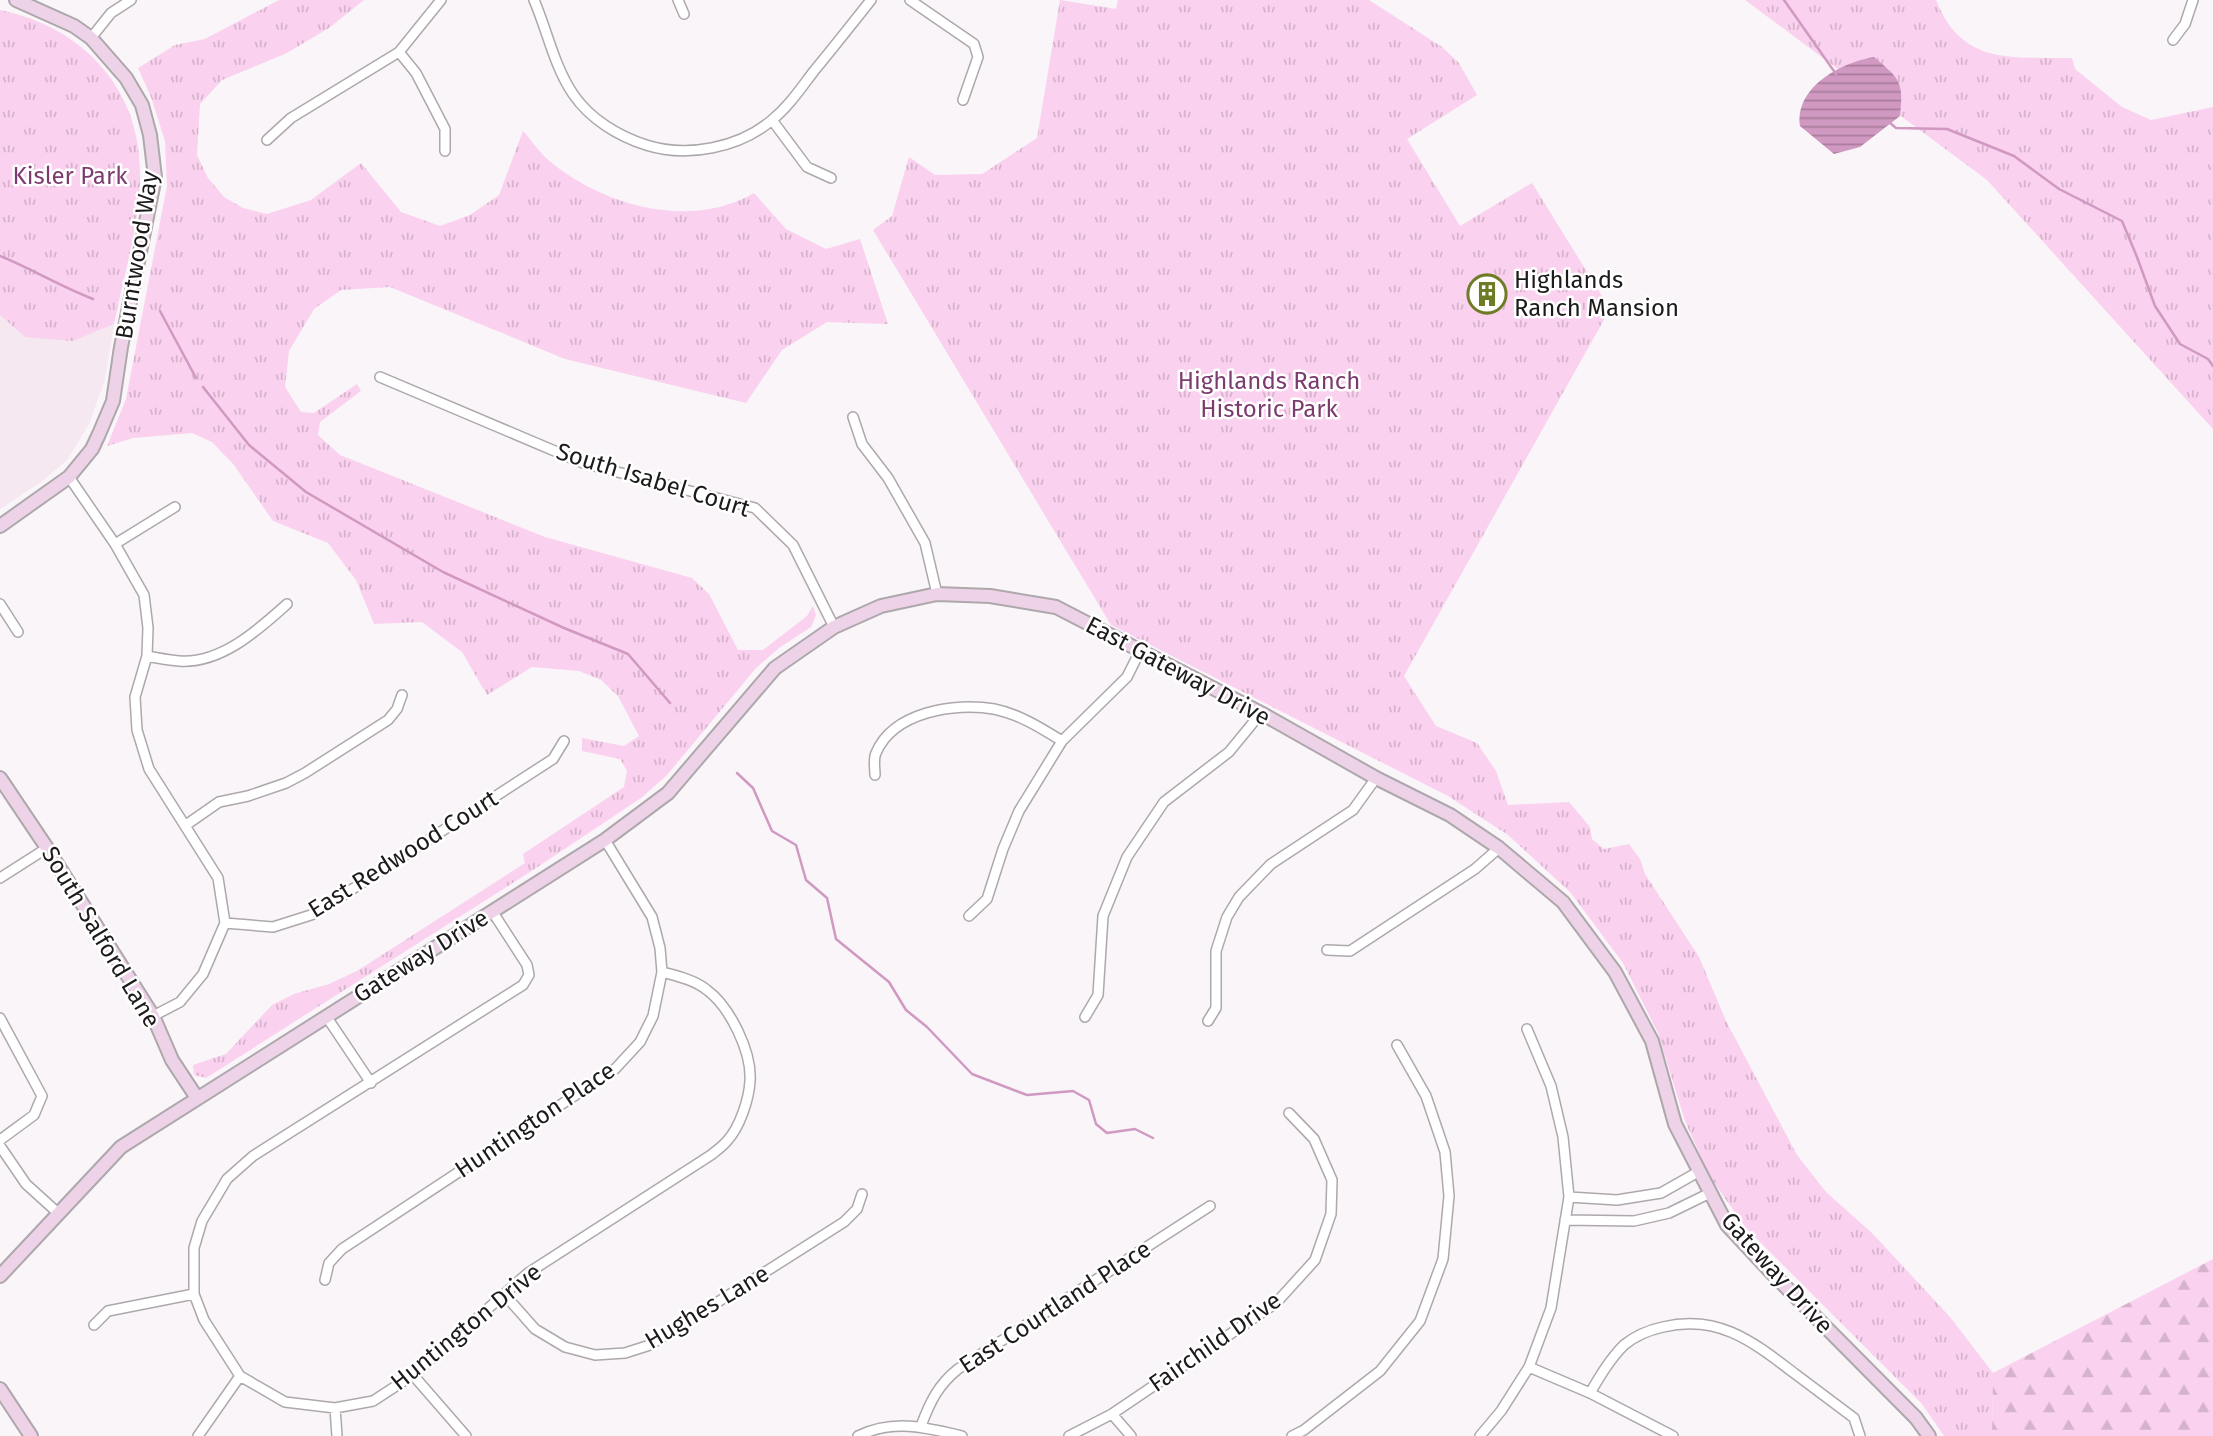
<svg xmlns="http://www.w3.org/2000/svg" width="2213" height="1436" font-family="'Fira Sans',sans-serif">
<defs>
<pattern id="grass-tufts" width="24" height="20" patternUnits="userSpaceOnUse" patternTransform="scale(1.75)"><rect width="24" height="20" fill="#fad1ee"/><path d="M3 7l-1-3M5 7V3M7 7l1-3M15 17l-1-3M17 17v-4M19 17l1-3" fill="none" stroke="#d6b3cc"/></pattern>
<pattern id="forest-firs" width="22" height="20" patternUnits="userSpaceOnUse" patternTransform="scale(1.75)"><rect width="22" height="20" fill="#fad1ee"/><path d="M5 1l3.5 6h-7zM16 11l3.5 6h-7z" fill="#d6b3cc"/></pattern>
<pattern id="water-rules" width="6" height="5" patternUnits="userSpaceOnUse" patternTransform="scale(1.75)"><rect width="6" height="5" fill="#d099c1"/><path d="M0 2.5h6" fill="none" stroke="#a87c9c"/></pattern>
</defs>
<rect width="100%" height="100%" fill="#faf5f9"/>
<!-- built -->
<path fill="#f5e8f1" d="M0 315 73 341 114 324 105 380 89 424 67 460 41 482 0 509Z"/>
<!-- grass -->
<path fill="url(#grass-tufts)" d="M279 0H364L329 28 287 53 222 80 200 104 197 155 208 178 224 197 243 208 267 214 311 200 361 163 401 212 440 226 470 215 499 195 523 131C532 141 541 155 552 163 605 206 691 230 754 193L786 229 826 249 860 239 888 324 827 322 782 350 746 403 565 359 390 287 341 290 314 309 289 351 285 387 301 412 314 413 357 384 361 391 320 422 318 435 340 455 545 537 692 578 709 594 738 650H763L807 616 813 606 816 615 811 627 779 648 756 668 667 775 641 798 533 870 206 1078 194 1075 193 1065 226 1054 272 1005 294 994 329 984 357 971 525 863 523 854 624 787 627 771 620 759 582 751V738L624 746 639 736 618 696 601 680 579 671 532 667 487 695 462 652 422 622 374 624 356 580 328 543 273 521 234 465 212 442 192 433 133 438 107 446 126 399 167 186 165 141 151 97 138 68 175 45 205 39Z
M1060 0 1116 9 1118 0H1369L1442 47 1459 63 1477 95 1407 139 1460 226 1532 183 1610 309 1404 676 1436 726 1477 743 1496 771 1508 805 1569 802 1590 827 1592 839 1604 849 1629 844 1640 859 1645 874 1699 957 1726 1021 1797 1155 1826 1192 1873 1234 1950 1317 1993 1373 1992 1436H1944L1922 1404 1746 1228 1710 1177 1685 1121 1658 1033 1623 963 1570 892 1508 835 1448 796 1111 625 873 230 892 216 909 157 935 175 982 174 1037 138Z
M1745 0H1936C1962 66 2012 57 2072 58L2075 69 2122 107 2151 120 2213 107V429L1987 180Z
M0 10C80 26 139 86 140 170 141 221 124 274 114 324L73 341 25 337 0 315Z"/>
<!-- forest -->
<path fill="url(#forest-firs)" d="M2213 1259V1436H1992L1993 1373Z"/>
<!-- water -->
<path fill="url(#water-rules)" d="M1874 57C1900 79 1904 82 1900 116L1860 147 1834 154 1800 126C1795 87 1840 63 1874 57Z"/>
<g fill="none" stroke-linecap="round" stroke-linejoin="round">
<!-- stream -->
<path stroke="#d099c1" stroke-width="2.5" d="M1784 0 1836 74
M1890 123 1896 128 1947 129 2014 156 2059 189 2122 221 2137 257 2155 306 2180 344 2208 359 2213 366
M0 256C32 269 61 287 93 299
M160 311 196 378
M203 387 249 445 306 492 443 572 564 628 628 654 670 703
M737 773 753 788 772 831 796 845 806 880 827 898 836 939 889 982 906 1010 927 1027 972 1074 1027 1095 1073 1091 1089 1100 1096 1124 1107 1133 1135 1129 1153 1138"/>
<!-- street casing -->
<g stroke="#ada8ac" stroke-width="12">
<path id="street" d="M534 0C547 30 554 66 573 94 590 119 618 136 646 145 687 158 739 148 772 120 789 106 801 88 814 71 833 48 852 24 871 0
M678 0 684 14
M910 0 974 44 978 57 963 100
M91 38 111 13 131 0
M2173 40 2185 24 2193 0
M399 52 416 73 445 129V151
M772 120 807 167 831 178
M267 140 291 118 399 52 441 0
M380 377 583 463 755 508 793 545 834 627
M853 417 862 444 888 478 925 543 937 594
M69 477 115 544 144 595 148 628 147 656 135 697 137 730 149 769 218 878 225 923 203 974 180 1002 153 1016
M115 544 175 507
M0 604 18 632
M147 656C157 658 168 660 179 661 221 664 258 630 287 604
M875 775C875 768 873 759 876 753 893 712 955 702 994 709 1019 714 1041 728 1062 741
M186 825 219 802 248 796 286 783 305 773 388 720 397 709 402 695
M0 878 47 848
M492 911 527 965 529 975 523 985 253 1156 227 1179 202 1221 194 1248V1294L204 1320 240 1376 285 1402 335 1408 373 1401 413 1375 528 1273 711 1155C716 1151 723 1146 727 1141 740 1127 749 1099 750 1081 752 1052 730 1007 707 990 695 980 677 976 662 972
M969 916 987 899 1003 849 1019 811 1062 741 1127 677 1140 651
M225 923 273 927 314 914 553 759 564 741
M1327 950 1350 951 1475 869 1499 848
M326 1016 371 1083
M1085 1017 1098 995 1103 916 1127 857 1164 802 1229 752 1261 713
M0 1018 42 1096 34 1115 0 1140
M1208 1021 1216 1008V951L1227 917 1239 897 1271 864 1353 810 1376 778
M0 1146 26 1184 58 1213
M1569 1197 1617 1200 1661 1193 1698 1172
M1565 1220 1634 1221 1669 1213 1710 1193
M325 1280 329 1263 342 1249 615 1069 640 1042 653 1016 662 972 660 948 652 917 605 840
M504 1294 535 1329 565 1347 595 1355 625 1353 650 1345 844 1222 857 1209 862 1194
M94 1325 108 1311 194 1294
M1529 1367 1590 1393 1673 1436
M413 1375 466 1436
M1590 1393C1600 1376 1610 1359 1624 1345 1635 1336 1649 1330 1663 1327 1718 1314 1752 1341 1794 1373 1814 1388 1834 1403 1854 1418L1860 1436
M335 1408 337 1436
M1112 1414 1131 1436
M921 1426C930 1402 938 1385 958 1369L1210 1206
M198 1436 240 1376
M858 1436C893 1419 925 1427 962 1436
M1069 1436 1112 1414 1276 1303 1315 1260 1331 1214 1332 1180 1314 1139 1289 1113
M1292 1436 1304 1430 1380 1371 1420 1321 1443 1259 1449 1196 1445 1152 1426 1096 1397 1045
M1480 1436 1501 1411 1529 1367 1551 1308 1569 1197 1563 1137 1551 1086 1527 1029"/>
</g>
<!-- secondary casing -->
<g stroke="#ada8ac" stroke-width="16">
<path id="secondary" d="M0 526 69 477 92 449 99 434 113 401 121 347 155 177 150 135 142 105 126 78 91 38 74 26 16 0
M0 778 47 848 153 1016 172 1060 197 1098
M0 1276 121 1147 605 840 668 793 775 668 834 627 881 606 937 594 990 596 1056 607 1261 713 1376 778 1450 815 1499 848 1563 902 1615 972 1652 1041 1675 1124 1727 1225 1770 1271 1916 1418 1929 1436
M0 1389 31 1436"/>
</g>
<!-- street -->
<use href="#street" stroke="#fff" stroke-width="9"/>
<!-- secondary -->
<use href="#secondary" stroke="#eed2e7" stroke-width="12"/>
</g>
<!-- icons -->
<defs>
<g id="building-ring" transform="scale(2.0125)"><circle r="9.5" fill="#fff" stroke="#707b27" stroke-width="1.5"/><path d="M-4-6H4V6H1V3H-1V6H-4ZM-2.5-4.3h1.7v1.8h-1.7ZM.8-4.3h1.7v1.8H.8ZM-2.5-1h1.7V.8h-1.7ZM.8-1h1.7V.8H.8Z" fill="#707b27"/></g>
</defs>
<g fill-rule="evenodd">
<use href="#building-ring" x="1487" y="294"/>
</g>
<g text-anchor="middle" stroke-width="5" stroke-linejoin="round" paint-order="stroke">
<!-- park labels -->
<g font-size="24" fill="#7c3b6e" stroke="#fff">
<text x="70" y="184">Kisler Park</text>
<text x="1269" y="389">Highlands Ranch<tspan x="1269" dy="28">Historic Park</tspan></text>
</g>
<!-- street labels -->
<g font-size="24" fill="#1c1a1b" stroke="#fff">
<text transform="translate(137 255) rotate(-81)" y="8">Burntwood Way</text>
<text transform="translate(653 480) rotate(17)" y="8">South Isabel Court</text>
<text transform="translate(1178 671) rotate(28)" y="8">East Gateway Drive</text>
<text transform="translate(403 854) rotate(-32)" y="8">East Redwood Court</text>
<text transform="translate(101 937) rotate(59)" y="8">South Salford Lane</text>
<text transform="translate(421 956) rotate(-32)" y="8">Gateway Drive</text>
<text transform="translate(535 1120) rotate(-34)" y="8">Huntington Place</text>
<text transform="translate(1777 1273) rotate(48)" y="8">Gateway Drive</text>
<text transform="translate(707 1307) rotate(-31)" y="8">Hughes Lane</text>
<text transform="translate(1055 1307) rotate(-33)" y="8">East Courtland Place</text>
<text transform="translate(466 1327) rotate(-39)" y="8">Huntington Drive</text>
<text transform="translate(1215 1342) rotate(-35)" y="8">Fairchild Drive</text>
</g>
<!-- poi labels -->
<g font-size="24" fill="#1c1a1b" stroke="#fff" text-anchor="start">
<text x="1514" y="288">Highlands<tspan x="1514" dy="28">Ranch Mansion</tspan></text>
</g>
</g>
</svg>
